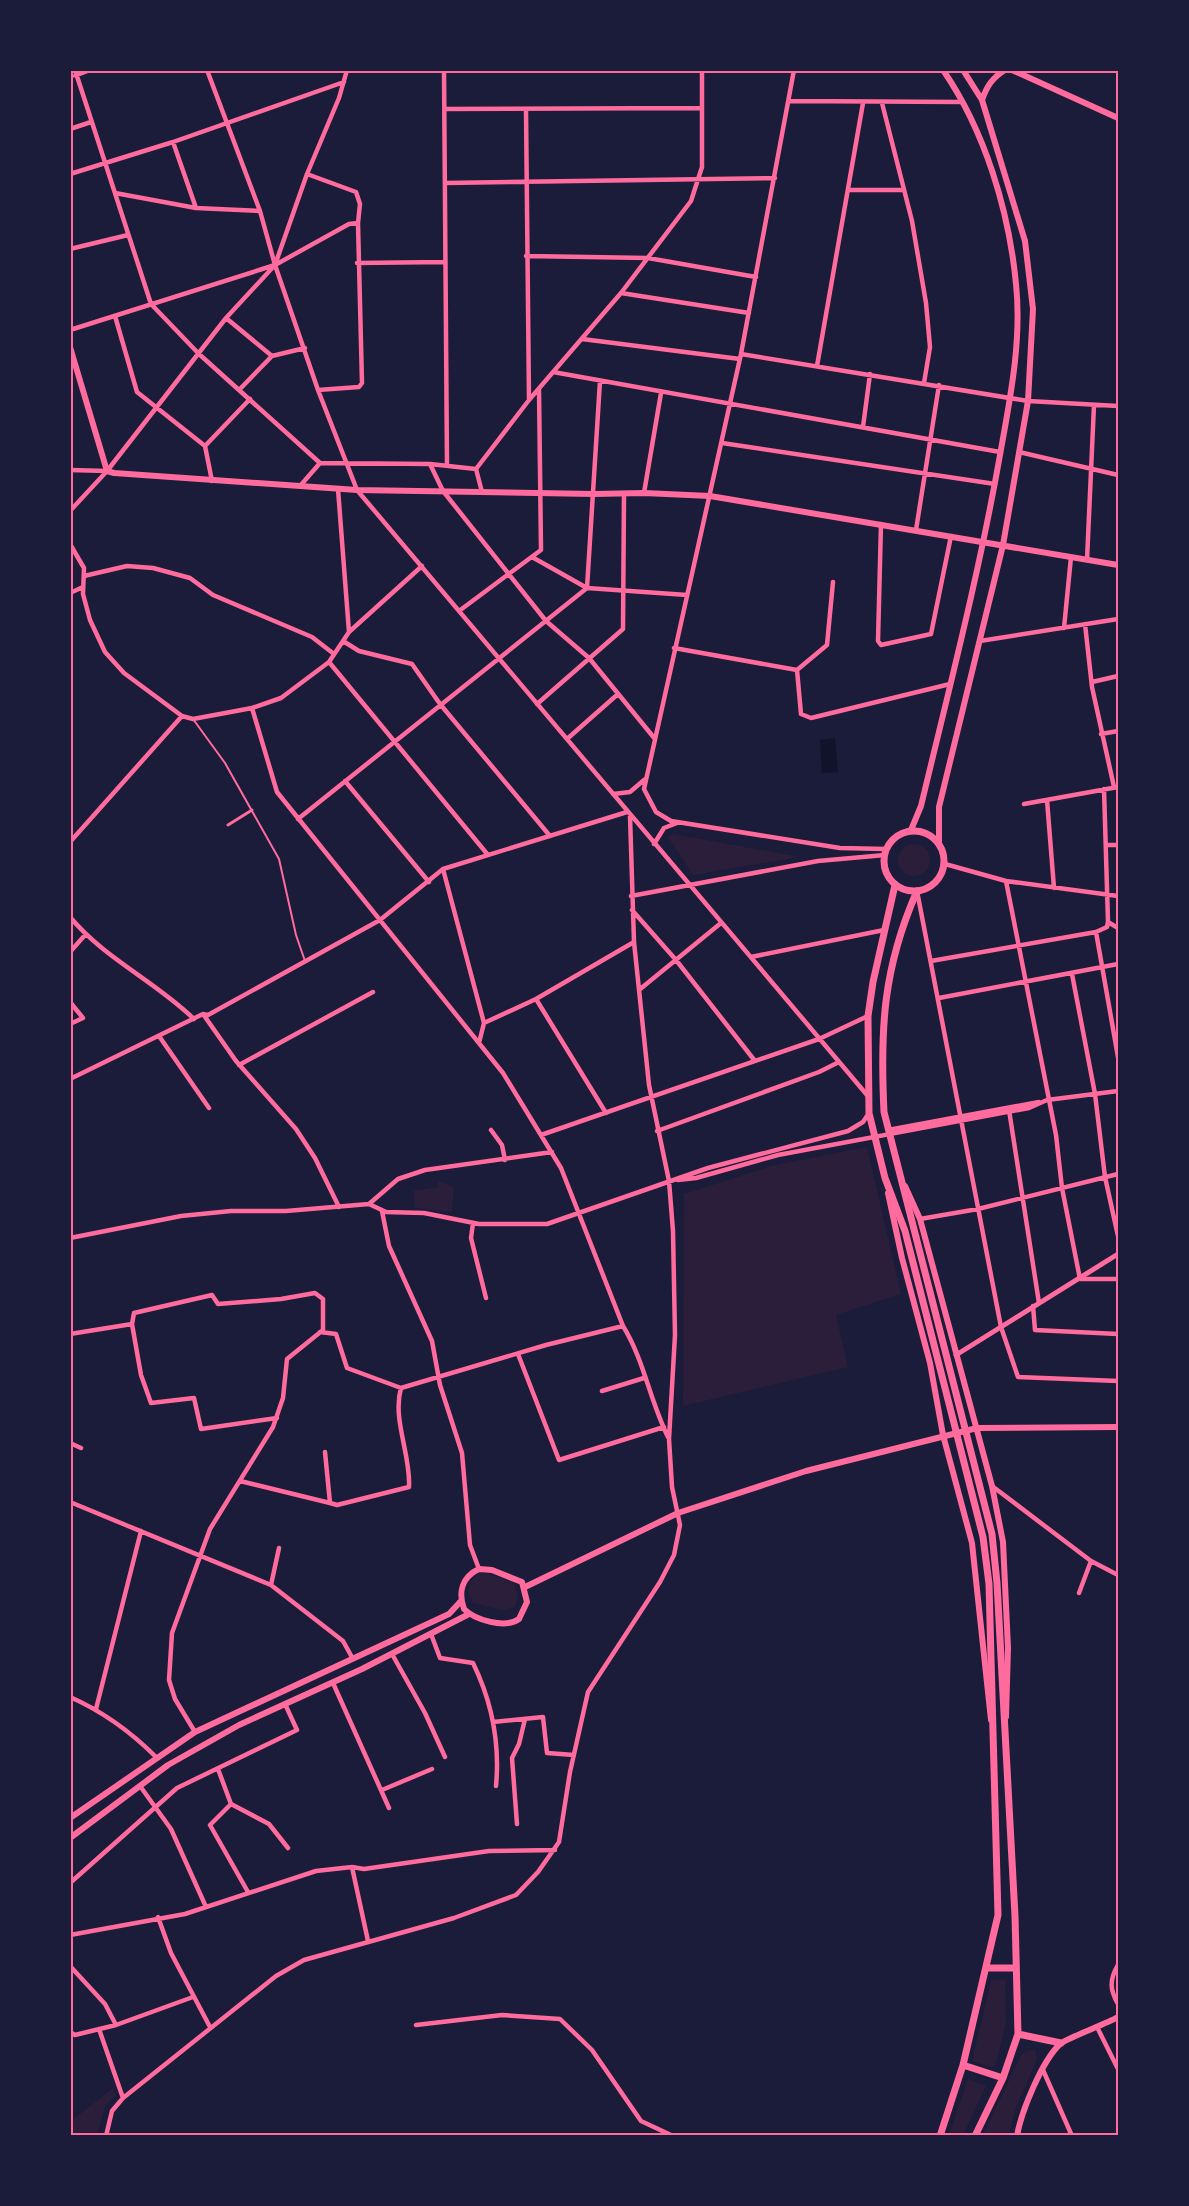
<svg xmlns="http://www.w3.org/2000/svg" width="1189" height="2206" font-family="Overpass,sans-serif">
<rect width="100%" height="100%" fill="#1b1b3a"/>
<!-- green -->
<path fill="#2a1e3b" d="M673 834 800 857 693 875 668 837Z
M898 860a16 16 0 1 1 32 0a16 16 0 1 1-32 0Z
M867 1147 901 1294 836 1315 848 1367 683 1406 684 1194 775 1165Z
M438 1181 454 1187 452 1212 415 1208 413 1191 438 1187Z
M481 1572 513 1582 518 1594 515 1607 502 1610 473 1603 468 1592 470 1581Z
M1005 1979 1006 2023 996 2064 992 2068 972 2061 991 1980Z
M1030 2050H1035L1037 2059 1015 2110 1009 2135H983L1021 2055Z
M968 2079 986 2086 963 2135H949Z
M113 2088 116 2095 105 2106 97 2135H71V2121Z"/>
<!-- water -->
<path fill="#12122b" d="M835 738 838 772 822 773 820 740Z"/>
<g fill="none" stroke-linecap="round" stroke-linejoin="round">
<!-- service -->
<path stroke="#ff6b9d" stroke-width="2" d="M193 719 225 763 279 859 296 935 305 961"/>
<!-- pedestrian -->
<path stroke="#ff6b9d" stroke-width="3" d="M70 77 77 75
M228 825 252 810"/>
<!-- minor -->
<path stroke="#ff6b9d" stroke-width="4.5" d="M75 70 151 304 199 354 320 463
M207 70 260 211 275 265 318 390 357 490 867 1095
M444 70 447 465
M794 70 741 354 644 789 656 812 671 821 840 848 886 849
M77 75 90 70
M789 101 962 102
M882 103 912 221 926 303 930 347 924 383
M445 109 702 108
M526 110 529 400
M70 129 91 122
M173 142 196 208
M70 174 173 142 344 82
M307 174 356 192 360 204 358 223
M445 183 775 178
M848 190H903
M115 193 196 208 260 211
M70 249 128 235
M526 256 648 258 756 277
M357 263 445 262
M621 293 749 313
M115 316 137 392 205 446
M226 318 272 356
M70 330 275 265 349 224 358 223 362 383 359 387 318 390
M582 339 740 359
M741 354 1028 401 1118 406
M817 366 863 103
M553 372 1000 452
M240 389 272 356 305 348
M863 427 870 374
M722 443 995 484
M1019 452 1118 475
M430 464 443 491 546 621 589 658 655 739
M476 469 529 400 621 293 691 201 702 167V70
M476 469 482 492
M70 470 107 471
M212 481 205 446 250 399
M300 486 320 463 430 464 476 469
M338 489 349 632
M644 493 661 393
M70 511 107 471 226 318 275 265 307 174 339 98 347 70
M881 524 878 641 881 645 931 634 951 536
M916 530 939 385
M70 544 84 568 83 594 90 620 105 652 124 673 182 716 193 719 252 708 281 698 329 662 349 632 422 566
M532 557 587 588 687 595
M1087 560 1094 405
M84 576 127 566 153 568 190 578 213 595 312 637 334 654
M70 593 83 587
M459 611 541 550 539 389
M1085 624 1092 687 1114 787
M1064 628 1071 557
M343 641 359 651 412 664 440 704 550 836
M980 641 1118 619
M674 648 797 670 827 645 833 582
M329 662 488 855
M797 670 801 714 811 718 950 684
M1092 682 1118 676
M537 704 623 629 624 493
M252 708 277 792 503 1073 561 1168 623 1326C644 1360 650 1401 668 1437
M1101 734 1118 731
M567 739 618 694
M345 781 429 882
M1104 789 1108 922 1118 928
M613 794 630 792 644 780
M1047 800 1054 888
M1024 804 1118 787
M298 819 587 588 600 381
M70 842 182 716
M654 844 664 828 677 823
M1108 845H1118
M945 864 1006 881 1118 896
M443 869 484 1023 479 1043
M1006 881 1056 1135 1062 1188 1080 1279H1118
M917 891 1001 1327 1018 1377 1118 1381
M631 896 818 861 885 855
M632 910 676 960 755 1061
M70 917C105 959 155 981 194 1019
M1096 932 1118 1057
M70 952 85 935
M751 957 884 930
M931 961 1096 932 1107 927 1108 922
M1072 974 1095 1094 1105 1177 1118 1236
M639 990 721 923
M939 998 1118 964
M536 999 606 1113
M70 1002 83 1018 70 1024
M203 1014 236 1061 296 1129 315 1158 339 1207
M484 1023 536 999 634 942
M159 1036 209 1108
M239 1065 373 992
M70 1079 203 1014 208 1015 380 920 443 869 627 812
M1047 1100 1118 1091
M1009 1110 1039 1303
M491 1130 502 1145 505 1160
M888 1130 1039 1102
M657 1131 819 1072 839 1062
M541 1135 819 1039 868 1016
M552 1152 425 1170 398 1179 369 1204 386 1212 424 1213 479 1224H547L708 1168 848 1131 863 1122 869 1113
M678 1180 696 1178 778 1155 1029 1108 1047 1100
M382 1211 389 1246 432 1341 440 1385 462 1453 470 1545 479 1569
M920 1219 978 1209 1118 1174
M473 1223 471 1238 486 1298
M70 1238 181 1216 231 1211H286L369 1204
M1033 1306 1035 1330 1118 1334
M132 1324 141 1375 151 1403 194 1398 201 1429 277 1418
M320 1332 336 1334 347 1368 401 1388C392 1419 411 1455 409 1487L337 1505 330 1503
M70 1334 132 1324 134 1313 212 1295 218 1304 281 1299 315 1293 323 1299V1330L287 1359 283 1398 273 1427 210 1529 172 1633 169 1680 175 1699 195 1732
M518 1354 559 1460 664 1427
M401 1388 546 1345 623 1326
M602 1391 644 1378
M70 1443 81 1448
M240 1481 330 1503 325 1452
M992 1486 1091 1561 1118 1575
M70 1502 271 1585 343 1641 353 1659
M271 1585 279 1548
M1079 1593 1091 1561
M431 1634 440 1658 473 1663C492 1702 500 1743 496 1786
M392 1654 425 1713 445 1757
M333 1683 389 1808
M70 1697C104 1712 130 1731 156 1757
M96 1709 141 1531
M493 1722 543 1717 547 1753 574 1755
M218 1769 231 1804 269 1824 288 1848
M140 1786 171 1829 206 1907
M382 1790 432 1769
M231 1804 210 1825 248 1892
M517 1824 512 1758 519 1744 525 1719
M70 1883 177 1788 297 1730 285 1704
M158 1917 171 1953 210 2027
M70 1935 185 1914 316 1871 352 1867
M368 1941 352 1867 364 1869 489 1851 555 1850
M1118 1965C1109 1980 1110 1990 1118 2004
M70 1966 105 2004 116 2025
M416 2025 502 2015 560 2019 592 2050 641 2121 673 2136
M99 2029 123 2098
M1098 2029 1118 2069
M70 2032 75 2035 116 2025 193 1997
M1043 2070 1072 2136
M106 2136 112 2111 123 2098 276 1976 304 1960 454 1918 516 1895 538 1872 559 1842 570 1772 588 1692 660 1582 674 1555 680 1525 672 1487 669 1439 675 1335 673 1231 669 1181 649 1085 634 942 630 816"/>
<!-- tertiary -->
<path stroke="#ff6b9d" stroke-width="5" d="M956 1355 1118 1254"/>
<!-- secondary -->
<path stroke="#ff6b9d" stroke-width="6" d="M1012 70 1118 118
M982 100C987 86 992 78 1005 70
M70 347 107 471 114 473 357 490 594 494 644 493 710 496 1118 565
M911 830 921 806C949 689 979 574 1000 455 1010 399 1022 341 1016 284 1009 211 985 131 943 70
M939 843V807L1003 545 1028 401 1033 309 1025 241 982 100 963 70
M905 1186 920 1219 992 1486 1003 1542 1008 1648 1006 1717
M888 1193 902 1258 930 1363 943 1435 972 1543 991 1720
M479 1569 492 1570 522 1582 527 1602 519 1619C505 1629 475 1620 464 1609 458 1592 462 1577 479 1569Z
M525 1587 678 1513 806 1471 977 1428 1118 1427
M70 1818 195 1732 449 1614 461 1601
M70 1838 168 1765 239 1725 362 1669 469 1614
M1017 2136C1021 2112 1042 2061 1060 2044 1067 2038 1106 2024 1118 2017"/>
<!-- primary -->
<path stroke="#ff6b9d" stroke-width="7" d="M884 861a30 30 0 1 1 60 0a30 30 0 1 1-60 0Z
M895 885 873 982 868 1016 869 1113 885 1178 905 1231 983 1537 989 1584 998 1915 963 2065 940 2136
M917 891C883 968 880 1029 884 1112L992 1534 997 1583 1015 1916 1018 2034 1003 2078 975 2136
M986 1968H1016
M1018 2034 1061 2043
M963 2065 1003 2078"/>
</g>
<!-- border -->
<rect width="1189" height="2206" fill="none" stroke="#1b1b3a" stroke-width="144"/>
<rect x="72" y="72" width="1045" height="2062" fill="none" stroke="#ff6b9d" stroke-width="2"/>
</svg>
